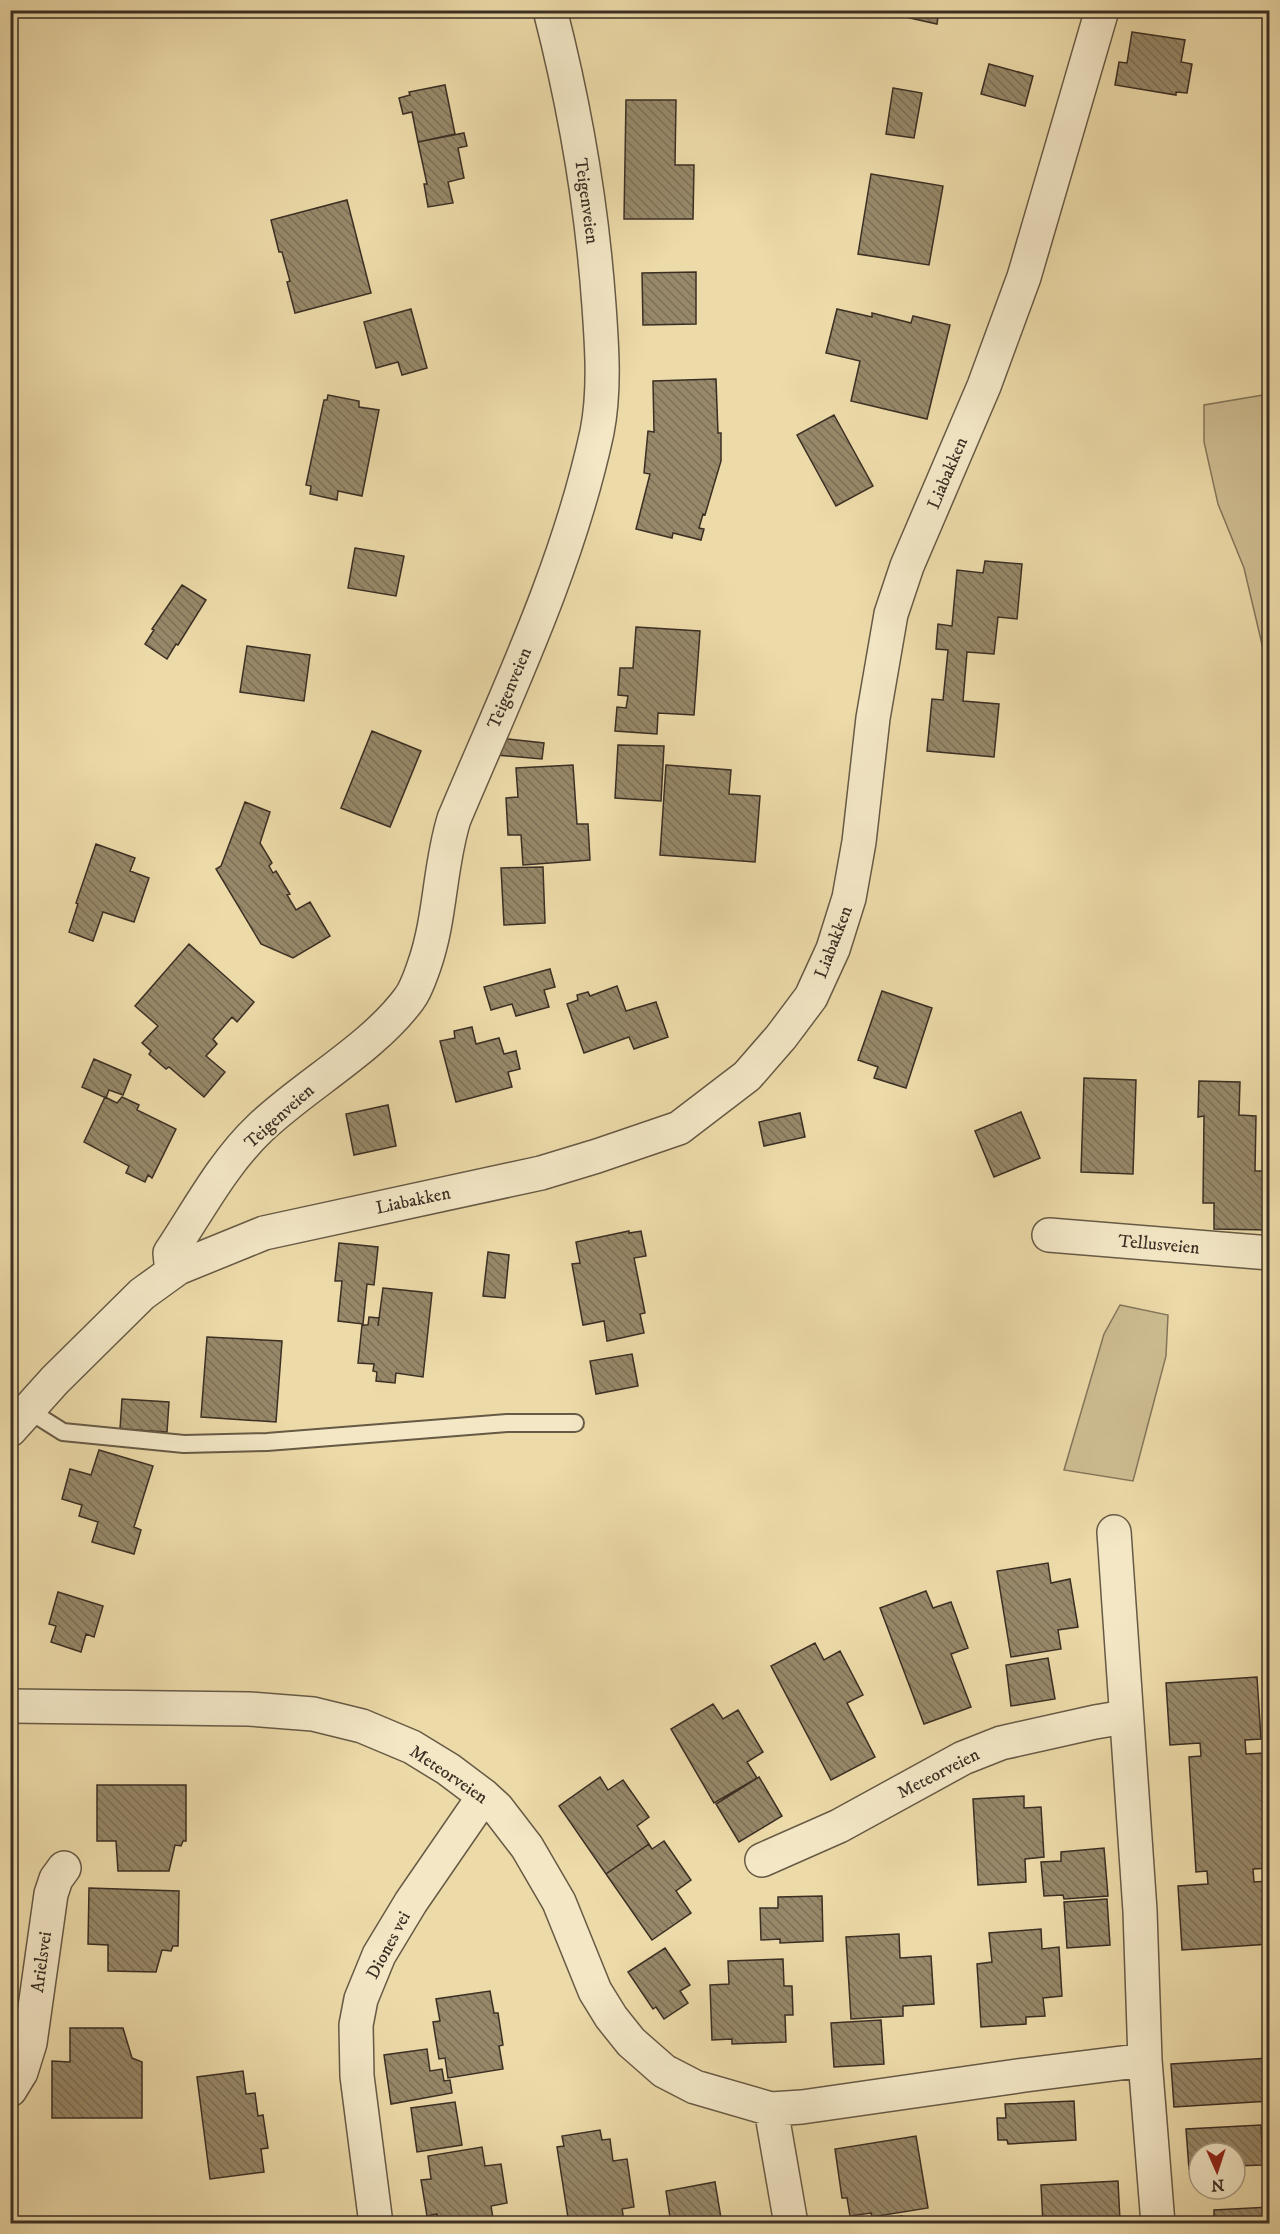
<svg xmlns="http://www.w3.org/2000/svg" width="1280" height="2234" font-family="'IM FELL DW Pica',serif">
<defs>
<pattern id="building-back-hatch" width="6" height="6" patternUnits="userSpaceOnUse" patternTransform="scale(1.5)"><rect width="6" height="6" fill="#978869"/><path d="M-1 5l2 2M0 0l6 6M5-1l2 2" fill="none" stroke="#7c7056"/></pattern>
</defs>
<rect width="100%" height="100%" fill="#ecdaa8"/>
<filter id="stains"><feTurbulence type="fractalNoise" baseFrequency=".00333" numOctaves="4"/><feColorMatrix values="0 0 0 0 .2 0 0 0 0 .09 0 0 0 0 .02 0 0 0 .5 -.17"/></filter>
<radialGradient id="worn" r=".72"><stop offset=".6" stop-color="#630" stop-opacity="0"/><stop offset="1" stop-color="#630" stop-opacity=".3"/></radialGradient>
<!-- park -->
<path fill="#cebd92" stroke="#84765b" stroke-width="1.5" d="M1269 394H1270L1269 674 1244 568 1218 504 1204 442V405Z
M1120 1305 1168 1315 1166 1356 1133 1481 1064 1470 1104 1334Z"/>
<!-- building -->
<path fill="url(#building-back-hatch)" stroke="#3b2f24" stroke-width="1.5" d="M897 10H939L937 24 896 15Z
M1132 32 1185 40 1181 62 1192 64 1187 93 1176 92V95L1115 85 1119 62 1127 63Z
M989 64 1033 76 1025 106 981 94Z
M445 85 455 134 418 142 412 112 403 114 399 98 410 95 409 92Z
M893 88 922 93 914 138 886 134Z
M626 100H676L675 165H694L693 219H624Z
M464 133 467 146 458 148 464 178 448 182 453 203 428 207 424 184H427L418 142Z
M871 174 943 186 929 265 858 254Z
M347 200 371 293 295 313 287 282 290 281 282 252H279L271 220Z
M696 272V324L643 325 642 273Z
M411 309 427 368 402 375 398 362 376 368 364 322Z
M837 309 872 317V313L911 323 913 316 950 325 927 419 851 401 860 361 826 353Z
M716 379 718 433H721V461L705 515 703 514 699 528 704 529 701 540 673 533 672 538 636 529 650 474 644 473 648 431 654 432 653 381Z
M328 395 359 401V407L379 410 362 496 338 491 337 500 310 494 311 486 306 485 324 400H327Z
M834 415 873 486 836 506 797 435Z
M355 548 404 556 396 596 348 588Z
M985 561 1022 564 1017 619 998 617 994 654 967 652 963 701 999 704 994 757 927 751 932 699 943 700 948 650 936 649 938 624 952 626 957 570 983 573Z
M182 585 206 600 178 645 176 644 167 659 145 644 154 630 152 629Z
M636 627 700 631 694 715 658 713 657 734 615 731 617 707 626 708 628 696 618 695 620 668H633Z
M247 646 310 655 304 701 240 692Z
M372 731 421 751 390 827 341 808Z
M498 738 544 743 542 759 496 755Z
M618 745 664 746 661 801 615 798Z
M573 765 577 824H588L590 860 523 865 521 835H508L506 798 518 797 516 768Z
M666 765 731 770 729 794 760 796 755 862 660 855Z
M245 802 270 812 260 843 272 863 269 866 273 873 276 871 290 894 287 895 296 910 310 902 330 936 293 958 261 944 216 869 221 866Z
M96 844 135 858 130 871 149 878 134 922 103 912 93 941 69 932 78 904 76 903Z
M543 867 545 923 504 925 501 868Z
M189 944 254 1002 237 1022 232 1017 213 1039 217 1044 206 1056 225 1072 204 1097 169 1067 166 1069 149 1054 151 1051 142 1043 158 1026 135 1006Z
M550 969 555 987 544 990 549 1007 516 1016 512 1004 491 1010 484 987Z
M617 986 626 1011 656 1002 668 1037 634 1049 629 1037 584 1053 567 1004 578 1000 577 995 588 992 590 996Z
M882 991 932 1008 906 1088 874 1078 878 1067 858 1060Z
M472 1027 476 1044 499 1038 504 1054 516 1051 520 1069 508 1072 512 1087 456 1102 440 1041 455 1038 454 1031Z
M94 1059 131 1075 123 1095 109 1090 106 1098 82 1087Z
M1084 1078 1136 1080 1133 1174 1081 1172Z
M1199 1081 1240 1082 1239 1115 1256 1116 1255 1171H1270L1269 1230 1214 1229V1203H1203L1204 1116 1198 1117Z
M105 1097 117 1103 122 1097 139 1105 137 1110 176 1129 152 1178 148 1175 145 1182 126 1173 129 1166 84 1142Z
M388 1105 396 1146 354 1155 346 1114Z
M1021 1112 1040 1158 994 1177 975 1131Z
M800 1113 805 1137 764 1146 759 1122Z
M629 1231V1233L641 1231 646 1256 634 1258 645 1313 640 1314 644 1333 607 1341 604 1321 583 1325 572 1264 580 1263 576 1242Z
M339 1243 378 1247 374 1285 367 1284 363 1324 338 1321 342 1281H335Z
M488 1252 509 1255 505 1298 483 1296Z
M383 1288 432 1293 423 1377 396 1373 395 1383 376 1381 377 1372 373 1371 374 1364 358 1363 362 1325H368L369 1317 379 1318 378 1326Z
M207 1337 282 1341 276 1422 201 1417Z
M632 1354 638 1386 596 1394 590 1361Z
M122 1399 169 1402 167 1432 120 1429Z
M99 1450 153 1466 134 1527 141 1530 134 1554 92 1542 98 1522 79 1516 82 1505 62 1499 70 1469 91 1475Z
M1048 1563 1051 1583 1070 1579 1078 1627 1058 1630 1061 1649 1011 1657 997 1571Z
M926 1591 933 1608 951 1602 968 1648 951 1654 971 1707 924 1724 880 1608Z
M58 1592 103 1606 94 1637 86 1634 81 1652 51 1642 56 1626 49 1624Z
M815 1643 824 1660 840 1651 863 1695 847 1703 875 1757 831 1780 771 1666Z
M1048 1658 1055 1699 1011 1706 1006 1665Z
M1257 1677 1261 1739 1245 1740 1246 1754 1265 1753 1270 1868 1253 1869 1254 1882 1269 1881 1270 1944 1182 1950 1178 1886 1208 1884 1207 1871 1196 1872 1189 1757 1201 1756 1200 1743 1170 1745 1166 1683Z
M713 1704 723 1719 738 1710 763 1752 747 1762 757 1778 714 1803 671 1729Z
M600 1777 608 1790 623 1780 649 1817 637 1826 649 1844 606 1874 559 1806Z
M759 1777 782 1816 739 1842 716 1804Z
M97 1785H186V1841H183L181 1846 175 1845 169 1871H118L116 1841H97Z
M1024 1796V1808L1041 1807 1044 1857 1025 1859 1026 1882 978 1885 973 1799Z
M664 1841 691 1880 676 1891 691 1913 652 1940 606 1874 649 1844 652 1849Z
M1104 1848 1108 1896 1064 1899 1063 1895 1044 1896 1041 1862 1061 1861V1852Z
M89 1888 179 1891 178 1946H173L171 1951 162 1950 156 1972 108 1971V1945L88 1944Z
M822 1896 823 1941 780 1943V1939L761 1940 760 1908H778V1897Z
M1107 1899 1110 1945 1067 1948 1064 1902Z
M1041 1929 1042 1949 1059 1947 1062 1996 1043 1998 1045 2016 1026 2017V2024L981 2027 977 1964 992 1962 989 1933Z
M899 1934 900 1958 931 1956 934 2004 903 2006V2016L851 2019 846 1937Z
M665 1948 690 1985 680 1991 688 2003 664 2019 656 2007 653 2009 628 1972Z
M783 1959 784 1986H792L793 2015H785L786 2042 732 2044V2039L712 2040 710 1985 729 1984 728 1961Z
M490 1991 494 2013H498L503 2045 499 2046 503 2069 448 2078 445 2058 439 2059 433 2022 440 2021 436 1999Z
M881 2020 884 2064 834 2067 831 2023Z
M70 2028H123L132 2058 142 2062V2118H52V2061L70 2062Z
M427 2049 430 2071 442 2069 444 2081 450 2080 452 2093 391 2104 384 2055Z
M1270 2058V2101L1174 2107 1171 2064Z
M243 2071 246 2094 255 2093 258 2116 263 2115 268 2148 261 2149 264 2172 210 2179 197 2077Z
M1074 2101 1076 2140 1008 2144 1007 2140H998L997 2118H1006L1005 2104Z
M455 2102 462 2145 417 2152 411 2108Z
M1261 2125 1263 2165 1235 2166V2153H1199V2168L1189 2169 1186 2129Z
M600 2130 602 2140 610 2139 613 2161 627 2159 634 2207 622 2209 624 2220 602 2224H569L557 2147 564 2146 562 2136Z
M916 2136 928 2208 872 2217 871 2213 850 2216 847 2198H842L835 2149Z
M482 2147 485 2166 501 2164 507 2203 491 2206 494 2224H438L437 2214 427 2216 421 2180 431 2179 428 2156Z
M1118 2181 1120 2221 1043 2224 1041 2185Z
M715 2182 722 2224H671L666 2191Z
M10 2197 11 2207H15L16 2224H10Z
M1270 2207V2224H1214V2210Z
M902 2216 903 2224H858Z"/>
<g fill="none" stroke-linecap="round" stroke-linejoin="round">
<!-- service casing -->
<g stroke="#675a45" stroke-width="20">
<path id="service" d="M28 1410 63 1432 184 1444 267 1442 507 1423H575"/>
</g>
<!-- minor casing -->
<g stroke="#675a45" stroke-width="36">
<path id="minor" d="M1049 1235 1270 1253
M178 1268 171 1263 170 1253C198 1211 223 1163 260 1128 305 1085 372 1049 409 999 416 990 420 977 424 966 441 918 439 867 454 819 507 693 568 567 597 432 605 391 602 348 599 306 592 206 575 107 550 10
M10 1430 55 1380 142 1294 178 1268 264 1233 541 1173 597 1156 679 1128 747 1076 781 1037 811 997 833 949 849 898 859 842 873 718 891 614 907 566 984 386 1024 277 1102 10
M1114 1532 1140 1911 1145 2060 1158 2224
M10 1706 249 1709 313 1714 362 1726 412 1747 448 1769 484 1796 497 1808 527 1847 559 1902 595 1991 611 2017 631 2042 664 2071 695 2087 771 2109 802 2107 1025 2075 1145 2060
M762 1860 839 1826 963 1758 1001 1743 1095 1722 1125 1717
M10 2090 21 2072 30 2043 51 1894 56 1879 64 1868
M771 2109 791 2224
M376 2224 357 2076 356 2025 361 1999 379 1955 411 1902 484 1796"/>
</g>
<!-- service -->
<use href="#service" stroke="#f3e7c6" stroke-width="16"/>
<!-- minor -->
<use href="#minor" stroke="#f3e7c6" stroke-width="33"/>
</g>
<g text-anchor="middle" stroke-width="4.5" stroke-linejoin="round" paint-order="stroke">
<!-- street labels -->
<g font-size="18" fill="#3b2f24" stroke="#f3e7c6">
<text transform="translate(587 201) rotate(82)" y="6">Teigenveien</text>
<text transform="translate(947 473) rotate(-67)" y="6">Liabakken</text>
<text transform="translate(509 688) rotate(-67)" y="6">Teigenveien</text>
<text transform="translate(833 942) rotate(-69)" y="6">Liabakken</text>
<text transform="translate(279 1116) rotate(-42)" y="6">Teigenveien</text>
<text transform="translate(413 1200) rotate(-12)" y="6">Liabakken</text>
<text transform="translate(1159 1244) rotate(5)" y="6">Tellusveien</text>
<text transform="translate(938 1773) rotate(-27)" y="6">Meteorveien</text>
<text transform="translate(449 1774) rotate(34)" y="6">Meteorveien</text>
<text transform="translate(388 1945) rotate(-62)" y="6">Diones vei</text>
<text transform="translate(41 1962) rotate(-82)" y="6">Arielsvei</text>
</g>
</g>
<!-- margin -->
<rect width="1280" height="2234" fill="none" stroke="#ecdaa8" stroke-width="36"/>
<rect x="12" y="12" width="1256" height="2210" fill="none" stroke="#3b2f24" stroke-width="3"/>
<rect x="18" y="18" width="1244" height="2198" fill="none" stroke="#3b2f24" stroke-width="1.5"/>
<!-- north arrow -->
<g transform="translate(1217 2171) rotate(177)"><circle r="28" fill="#f3e7c6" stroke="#a99d85" stroke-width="1.5"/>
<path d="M0-4.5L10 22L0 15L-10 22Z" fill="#8f2418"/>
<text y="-9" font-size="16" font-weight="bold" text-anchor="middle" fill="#3b2f24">N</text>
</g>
<rect width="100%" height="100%" filter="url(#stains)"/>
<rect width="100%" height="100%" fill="url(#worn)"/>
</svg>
